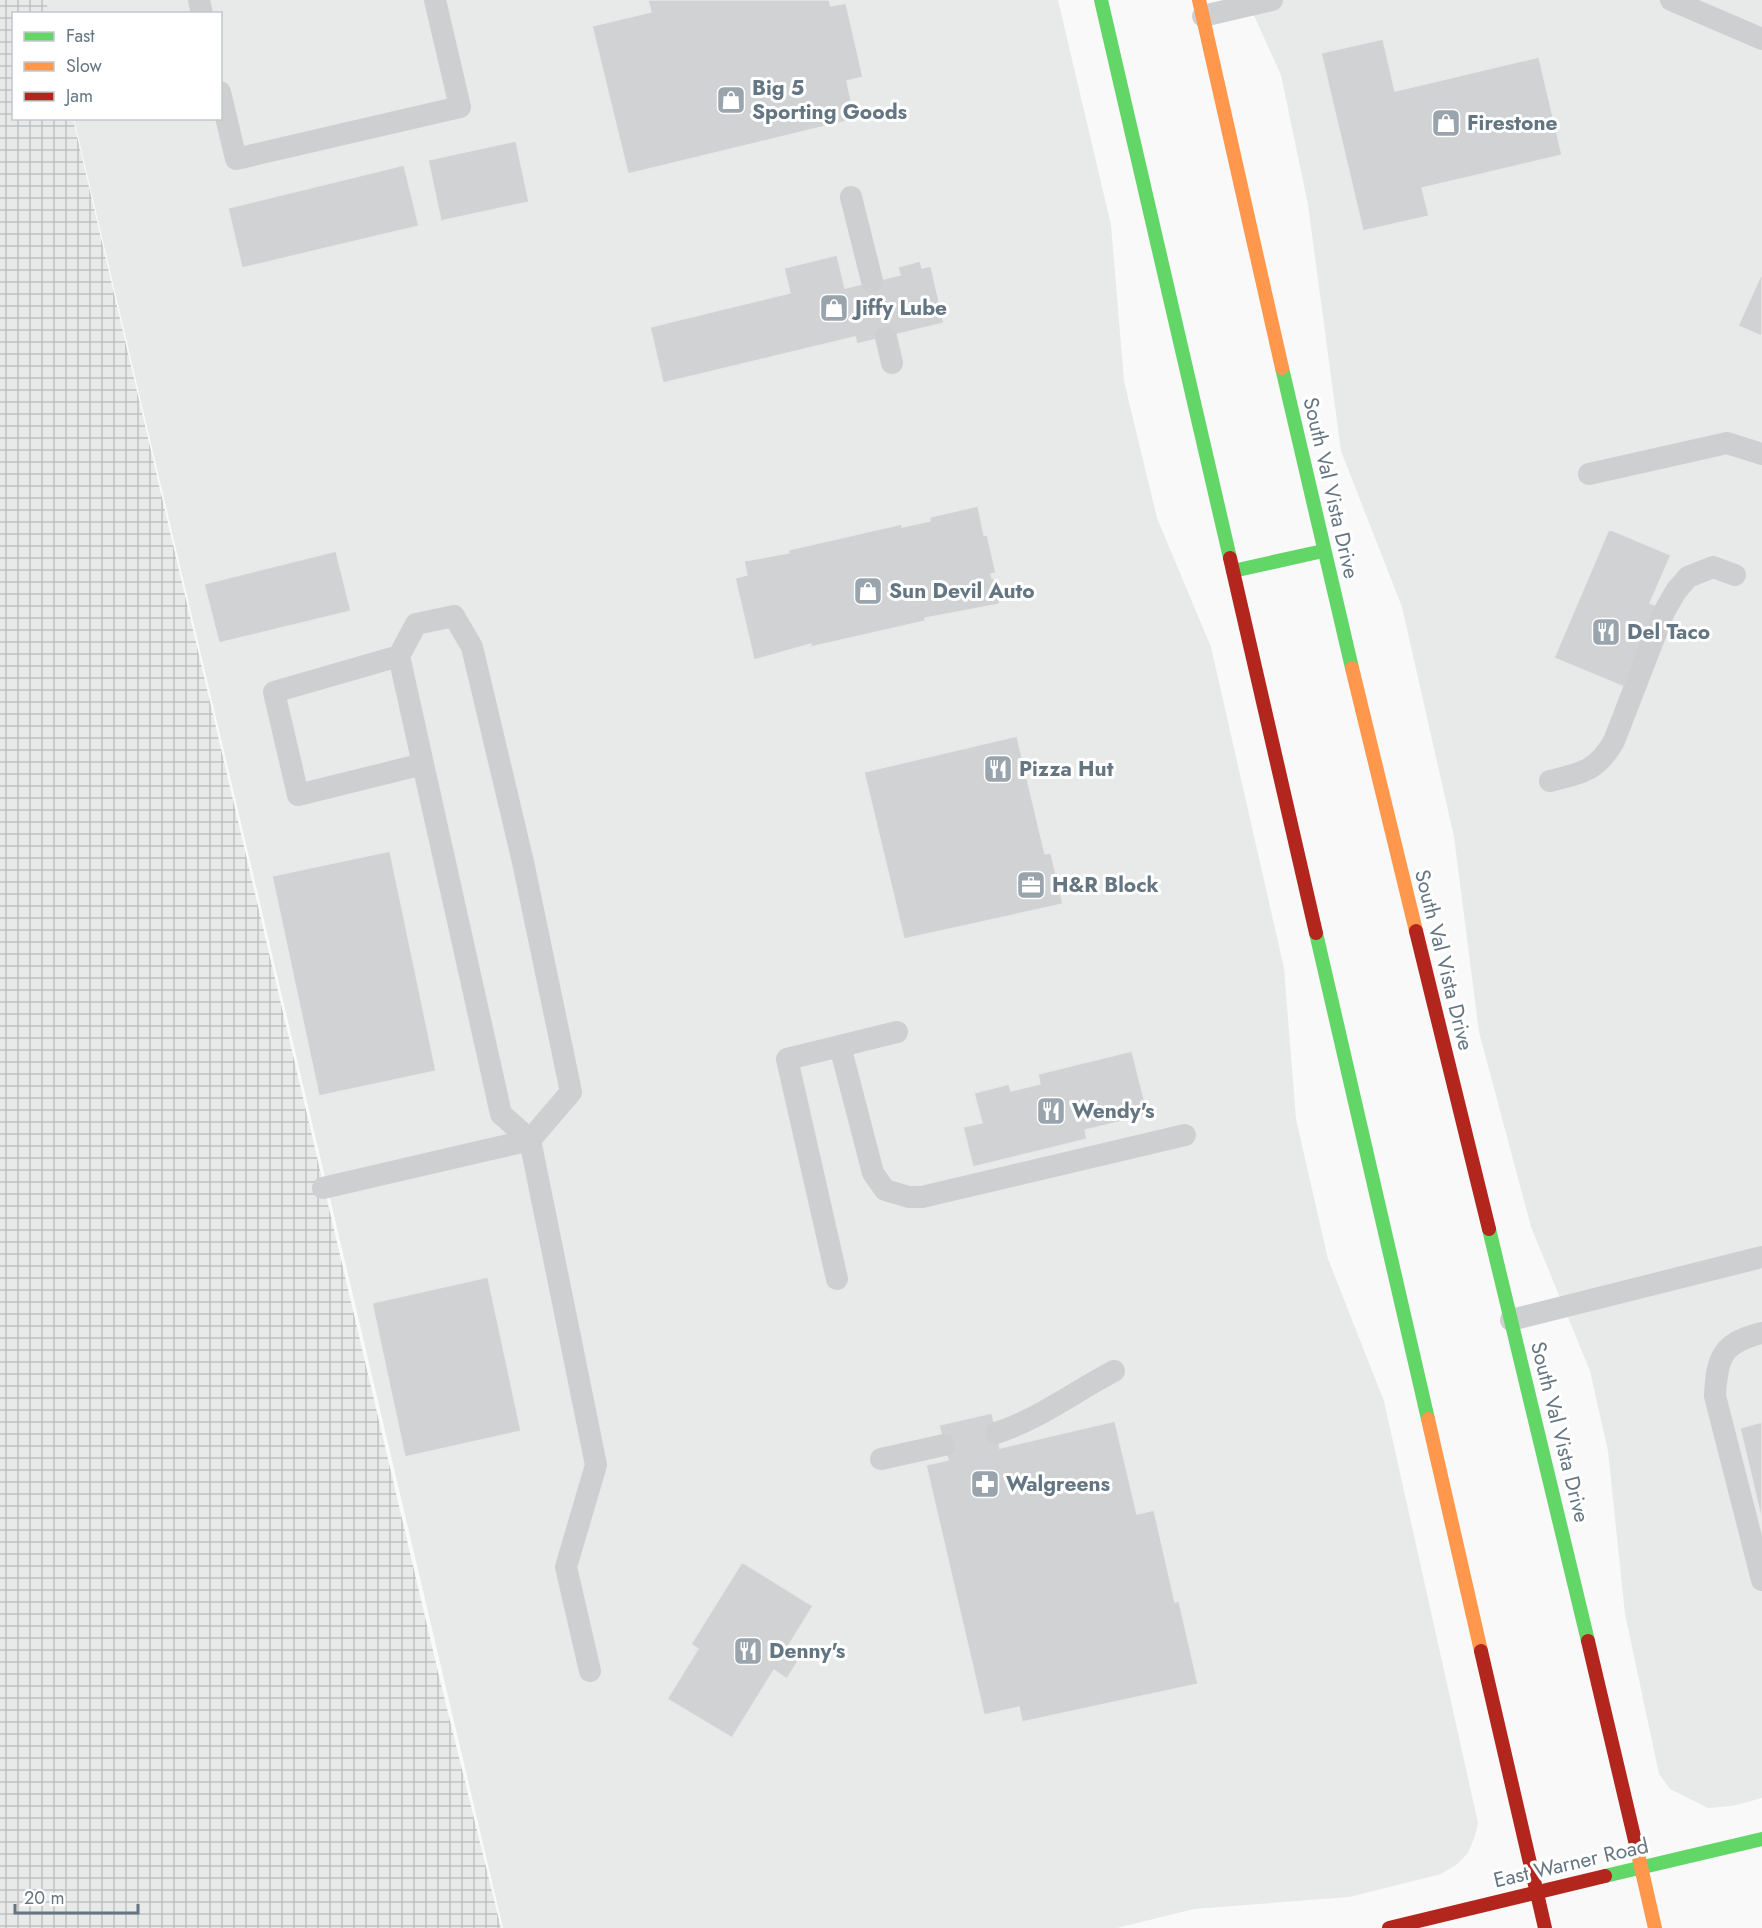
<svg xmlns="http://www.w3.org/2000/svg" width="1762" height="1928" font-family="Jost,sans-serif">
<defs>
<pattern id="industrial-grid" width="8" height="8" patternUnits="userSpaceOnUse" patternTransform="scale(1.5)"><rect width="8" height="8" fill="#e8e9e9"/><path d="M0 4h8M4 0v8" fill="none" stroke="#c0c1c2"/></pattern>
</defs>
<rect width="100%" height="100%" fill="#f9f9f9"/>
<!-- built -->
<path fill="#e8e9e9" d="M46 0H1058L1111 225 1124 381 1157 518 1211 647 1284 968 1296 1119 1328 1259 1384 1401 1478 1823 1475 1836 1468 1853 1456 1865 1441 1874 1349 1897 1194 1909 1117 1928H503L74 119 220 118V14L49 13Z
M1247 0H1762V1798L1732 1806 1708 1808 1670 1789 1659 1774 1625 1614 1608 1451 1590 1371 1531 1227 1479 1032 1454 837 1402 607 1341 451 1308 205 1281 75Z"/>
<!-- industrial -->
<path fill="url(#industrial-grid)" d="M0 0H46L49 13 14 14V118L73 119 438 1672 501 1928H0Z"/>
<!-- building -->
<path fill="#d0d2d3" stroke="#e8e8e8" stroke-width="1.5" d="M648 0H829L831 6 846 3 863 77 847 81 855 119 628 174 592 26 651 12Z
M1383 39 1395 91 1539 57 1562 155 1422 188 1429 216 1363 231 1321 53Z
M516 141 529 202 441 221 428 160Z
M404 165 419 226 242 268 228 208Z
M837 255 845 288 900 275 898 267 920 261 922 268 931 266 944 323 857 344 855 337 663 383 650 327 790 293 784 268Z
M1762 273V336L1738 326Z
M978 506 984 535 987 534 996 573 991 574 992 578 994 577 1000 604 925 618V621L811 647V644L754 660 735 578 747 575 744 561 789 553 788 550 902 524V527L930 521V517Z
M1609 529 1671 555 1650 603 1658 606 1624 687 1554 658Z
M336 551 351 611 219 643 204 584Z
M1017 736 1045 854 1051 853 1063 904 904 939 864 772Z
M390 851 436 1071 319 1096 272 876Z
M1132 1051 1148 1115 1085 1130 1087 1139 973 1167 963 1127 982 1123 974 1093 1009 1084 1011 1091 1040 1084 1038 1074Z
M488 1277 521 1431 405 1457 372 1303Z
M992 1413 1000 1448 1115 1421 1137 1514 1154 1510 1175 1602 1179 1601 1198 1684 1022 1722 1019 1707 984 1715 926 1465 948 1460 939 1425Z
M1762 1422V1521L1740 1428Z
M742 1562 813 1606 789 1645 803 1653 787 1679 774 1670 732 1738 667 1699 698 1649 691 1644Z"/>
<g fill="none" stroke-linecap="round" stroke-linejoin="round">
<!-- lane -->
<path stroke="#cecfd0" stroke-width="22" d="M199 0 202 14
M1671 0 1762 39
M1203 16 1272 0
M220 92 236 159 460 107 435 0
M851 197 872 281
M886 337 892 363
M1589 474 1727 443 1762 454
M454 616 472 647 523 862 571 1092 530 1140 501 1114 423 764 298 795 274 692 399 656 416 624Z
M399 656 423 764
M1550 781C1582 773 1597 771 1614 741L1664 612 1676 591 1688 577 1713 567 1735 575
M840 1046 873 1173 885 1190 909 1197H922L1185 1135
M323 1188 530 1140 596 1465 566 1567 590 1671
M837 1279 787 1059 897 1032
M1511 1320 1762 1257
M1762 1333C1721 1343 1717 1358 1715 1396L1762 1580
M996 1433C1039 1419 1074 1392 1114 1371
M881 1459 944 1445"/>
<!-- fast -->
<path stroke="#63d668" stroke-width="14" d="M1101 0 1230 558
M1282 368 1352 668
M1233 571 1323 551
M1316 933 1428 1419
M1489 1229 1588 1641
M1605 1876 1762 1839"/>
<!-- slow -->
<path stroke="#ff974d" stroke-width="14" d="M1199 0 1282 368
M1352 668 1416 931
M1428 1419 1481 1651
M1636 1845 1655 1928"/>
<!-- jam -->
<path stroke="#b3261e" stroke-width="14" d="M1230 558 1316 933
M1416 931 1489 1229
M1588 1641 1636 1845
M1481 1651 1545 1928
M1389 1928 1605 1876"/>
</g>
<!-- icons -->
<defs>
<g id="shop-square" transform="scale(1.5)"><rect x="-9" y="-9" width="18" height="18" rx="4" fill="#99a4ac" stroke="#fff"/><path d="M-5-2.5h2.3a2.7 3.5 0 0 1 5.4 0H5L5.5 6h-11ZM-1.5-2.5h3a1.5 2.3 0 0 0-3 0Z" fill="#fff"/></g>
<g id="restaurant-square" transform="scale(1.5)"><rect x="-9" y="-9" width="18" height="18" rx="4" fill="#99a4ac" stroke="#fff"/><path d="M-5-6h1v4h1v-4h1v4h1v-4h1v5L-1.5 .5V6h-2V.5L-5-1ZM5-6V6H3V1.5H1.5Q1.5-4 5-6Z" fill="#fff"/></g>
<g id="office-square" transform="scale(1.5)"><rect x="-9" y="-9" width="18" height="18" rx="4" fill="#99a4ac" stroke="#fff"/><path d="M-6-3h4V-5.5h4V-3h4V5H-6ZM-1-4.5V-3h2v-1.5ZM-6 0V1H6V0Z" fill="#fff"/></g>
<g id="pharmacy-square" transform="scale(1.5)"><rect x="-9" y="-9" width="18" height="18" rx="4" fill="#99a4ac" stroke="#fff"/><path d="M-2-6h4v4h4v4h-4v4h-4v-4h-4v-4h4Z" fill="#fff"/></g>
</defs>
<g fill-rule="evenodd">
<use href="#shop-square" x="731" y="100"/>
<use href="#shop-square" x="1446" y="123"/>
<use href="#shop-square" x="834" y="308"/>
<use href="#shop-square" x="868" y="591"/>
<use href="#restaurant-square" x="1606" y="632"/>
<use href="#restaurant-square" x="998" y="769"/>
<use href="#office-square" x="1031" y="885"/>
<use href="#restaurant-square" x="1051" y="1111"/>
<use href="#pharmacy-square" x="985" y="1484"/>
<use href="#restaurant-square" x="748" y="1651"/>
</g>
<g text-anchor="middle" stroke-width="6" stroke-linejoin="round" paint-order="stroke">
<!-- poi labels -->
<g font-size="21" font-weight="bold" fill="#657683" stroke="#fff" text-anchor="start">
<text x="752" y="95">Big 5<tspan x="752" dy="24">Sporting Goods</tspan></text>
<text x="1467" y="130">Firestone</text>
<text x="855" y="315">Jiffy Lube</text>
<text x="889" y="598">Sun Devil Auto</text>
<text x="1627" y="639">Del Taco</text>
<text x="1019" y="776">Pizza Hut</text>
<text x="1052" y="892">H&amp;R Block</text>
<text x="1072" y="1118">Wendy's</text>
<text x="1006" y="1491">Walgreens</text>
<text x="769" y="1658">Denny's</text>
</g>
<!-- street labels -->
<g font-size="21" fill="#657683" stroke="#fff">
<text transform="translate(1331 488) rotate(77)" y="7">South Val Vista Drive</text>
<text transform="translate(1444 960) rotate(76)" y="7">South Val Vista Drive</text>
<text transform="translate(1560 1432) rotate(76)" y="7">South Val Vista Drive</text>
<text transform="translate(1571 1863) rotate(-13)" y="7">East Warner Road</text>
</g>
</g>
<!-- legend -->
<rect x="12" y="12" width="210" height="108" fill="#ffffff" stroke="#c1c8cd" stroke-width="1.5"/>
<rect x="24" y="32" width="30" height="9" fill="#63d668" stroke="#c1c8cd" stroke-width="1.5"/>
<text x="66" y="42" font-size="18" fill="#657683">Fast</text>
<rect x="24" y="62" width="30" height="9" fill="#ff974d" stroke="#c1c8cd" stroke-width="1.5"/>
<text x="66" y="72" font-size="18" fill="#657683">Slow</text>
<rect x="24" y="92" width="30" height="9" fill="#b3261e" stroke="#c1c8cd" stroke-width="1.5"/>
<text x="66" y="102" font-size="18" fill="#657683">Jam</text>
<!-- scale -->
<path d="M15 1904v9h123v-9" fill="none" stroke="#657683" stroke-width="3"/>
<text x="24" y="1904" font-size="18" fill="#657683" stroke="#ffffff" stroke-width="4.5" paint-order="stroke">20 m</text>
</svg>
